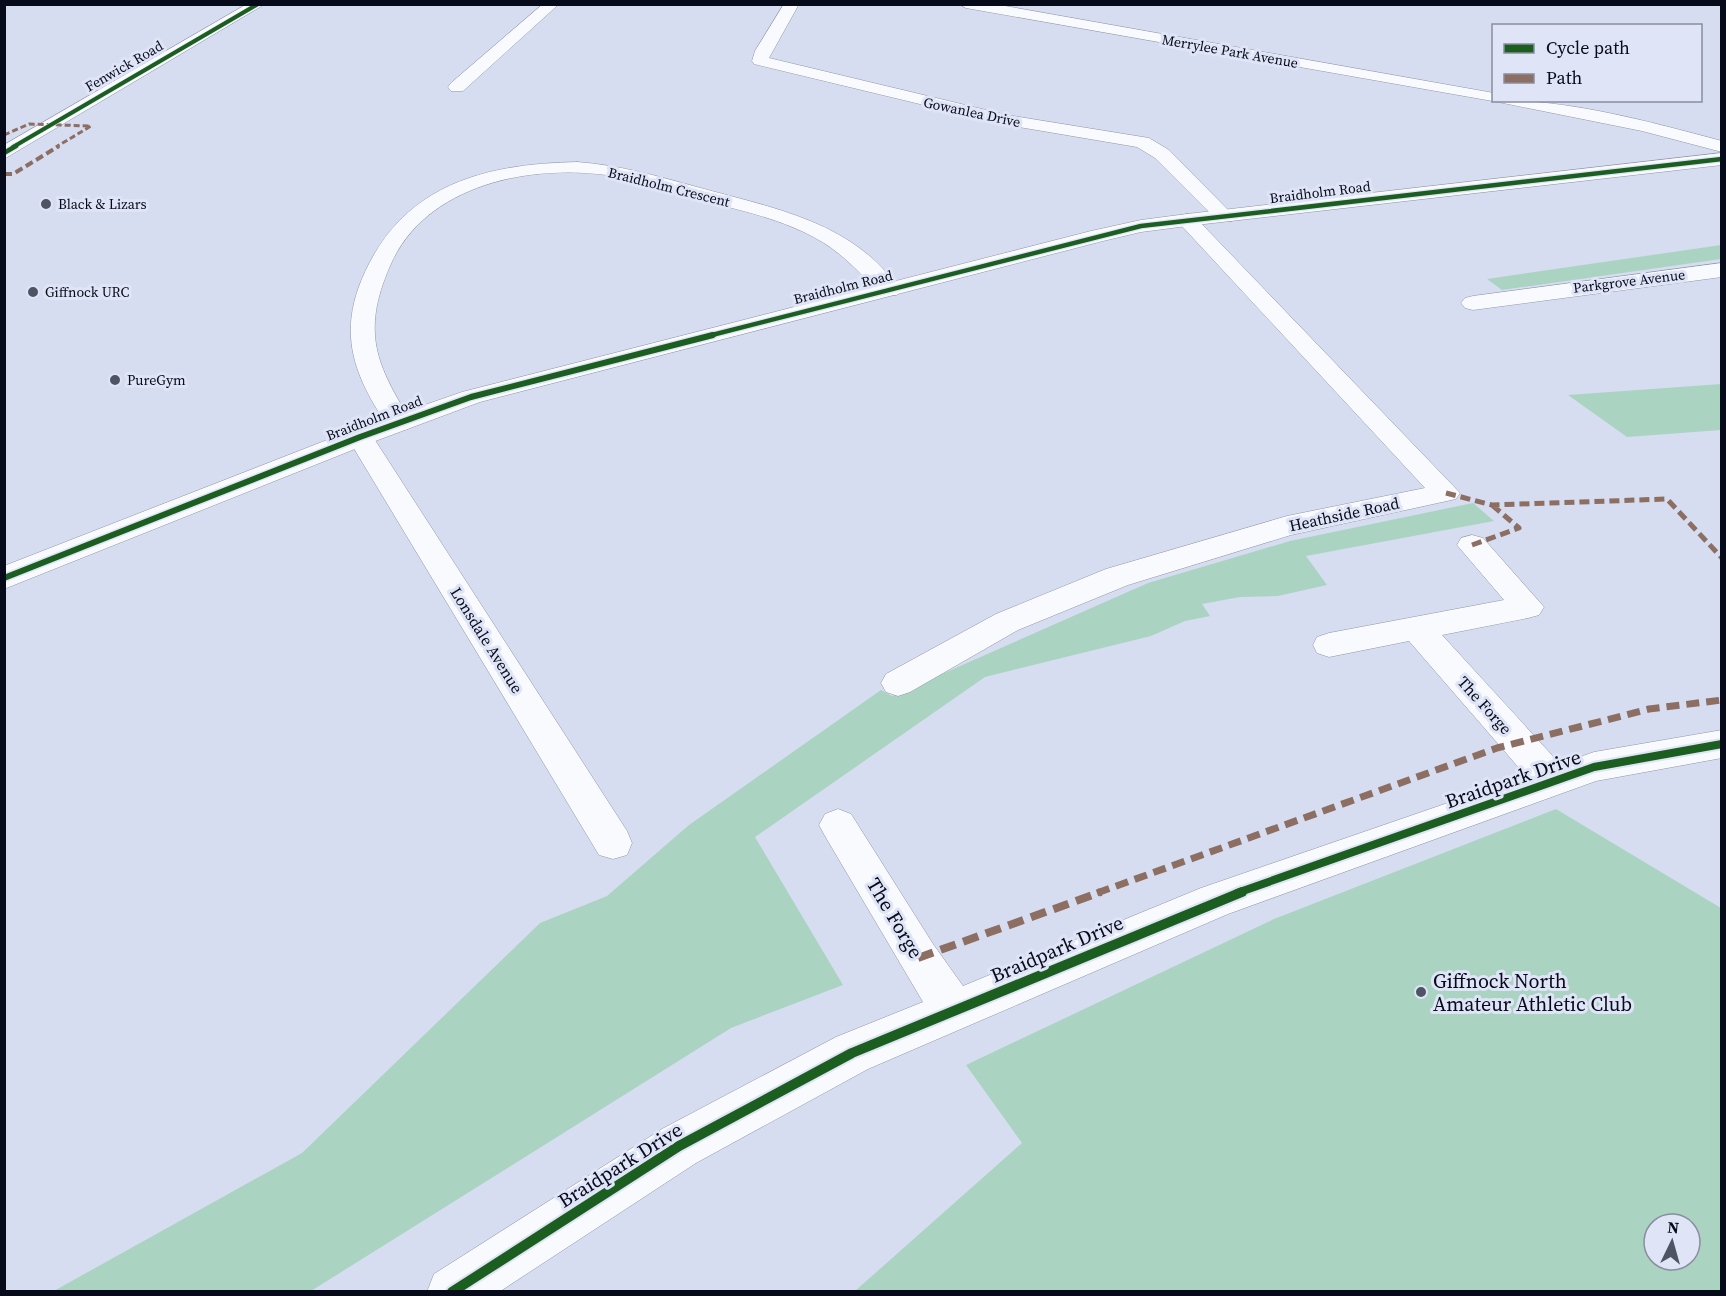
<svg xmlns="http://www.w3.org/2000/svg" width="1726" height="1296" font-family="'Source Serif 4',serif">
<rect width="100%" height="100%" fill="#d6ddf0"/>
<!-- green -->
<path fill="#aad4c1" fill-rule="evenodd" d="M1721 245V259L1502 290 1487 279Z
M1721 384V430L1627 437 1568 395Z
M1473 503 1494 521 1306 556 1327 585 1278 596 1240 597 1202 604 1210 616 1185 621 1151 636 985 677 755 837 843 985 731 1028 311 1291 52 1292 302 1153 540 923 607 896 689 825 881 690 892 696 1148 583 1290 541Z
M1556 809 1721 908V1291H855L1022 1143 966 1065 1274 919ZM1654 1224H1690V1260H1654Z"/>
<g fill="none" stroke-linecap="round" stroke-linejoin="round">
<!-- minor casing -->
<g stroke="#9196a6" stroke-width="1">
<path id="minor" d="M543 4H559L463 91H451L448 87 451 83Z
M784 4H799L769 58 1007 115 1149 138 1169 150 1235 217 1232 221H1218L1155 158 1137 147 1007 125 754 64 752 61 755 51Z
M959 4H994L1494 93V100C1571 100 1647 121 1722 141V152L1642 131 1498 102 966 8Z
M577 162C619 165 657 176 697 187 772 208 853 221 900 290L897 295H881C863 276 846 257 824 243 785 219 739 210 696 199 668 192 641 181 613 176 532 163 425 184 390 266 361 333 376 364 412 423L408 429 399 431 390 429C353 376 337 332 365 272 406 183 487 164 577 162Z
M1187 214 1194 216 1460 493 1456 499 1291 535 1128 585 1018 630 910 692 898 696 886 692 881 683 886 674 996 614 1106 569 1287 516 1425 488 1180 224 1177 220 1180 216Z
M1722 263V277L1473 310 1465 308 1461 303 1465 298 1473 296Z
M360 429 370 431 373 437 627 831 632 843 627 855 613 859 599 855 347 437 350 431Z
M1472 535 1483 538 1544 607 1539 615 1528 618 1442 635 1560 764 1594 752 1722 730V758L1596 781 1228 914 868 1069 696 1163 499 1292H427L434 1274 662 1129 836 1037 923 1002 825 836 819 825 825 814 838 809 851 814 933 944 963 986 1201 888 1526 776 1409 641 1329 657 1317 653 1313 645 1317 637 1329 633 1504 600 1457 545 1461 538Z"/>
</g>
<!-- tertiary casing -->
<g stroke="#9196a6" stroke-width="1">
<path id="tertiary" d="M1722 153V165L1187 226 1141 232 1103 241 480 402 370 443 4 589V566L350 431 462 392 1091 231 1141 220 1187 214Z"/>
</g>
<!-- primary casing -->
<g stroke="#9196a6" stroke-width="1">
<path id="primary" d="M247 4H265L4 159V145Z"/>
</g>
<!-- minor -->
<use href="#minor" fill="#f9fafd" fill-rule="evenodd"/>
<!-- tertiary -->
<use href="#tertiary" fill="#f9fafd" fill-rule="evenodd"/>
<!-- primary -->
<use href="#primary" fill="#f9fafd" fill-rule="evenodd"/>
<!-- quiet-far4 -->
<path stroke="#8d6e63" stroke-width="3" stroke-dasharray="6 3" stroke-linecap="butt" d="M4 135 29 124 91 126 56 147"/>
<!-- quiet-far3 -->
<path stroke="#8d6e63" stroke-width="4" stroke-dasharray="8 4" stroke-linecap="butt" d="M4 174H13L59 146"/>
<!-- quiet-far2 -->
<path stroke="#8d6e63" stroke-width="5" stroke-dasharray="10 5" stroke-linecap="butt" d="M1446 493 1492 505 1667 499 1722 558
M1472 545 1519 528 1492 505"/>
<!-- quiet-far1 -->
<path stroke="#8d6e63" stroke-width="7" stroke-dasharray="13 7" stroke-linecap="butt" d="M1097 893 1497 748 1649 709 1722 700"/>
<!-- quiet -->
<path stroke="#8d6e63" stroke-width="8" stroke-dasharray="16 8" stroke-linecap="butt" d="M918 958 1101 892"/>
<!-- cycleway-far4 casing -->
<g stroke="#dfe5f7" stroke-width="5">
<path id="cycleway-far4" d="M13 147 258 4"/>
</g>
<!-- cycleway-far3 casing -->
<g stroke="#dfe5f7" stroke-width="7">
<path id="cycleway-far3" d="M4 153 16 146
M708 336 1141 226 1722 159"/>
</g>
<!-- cycleway-far2 casing -->
<g stroke="#dfe5f7" stroke-width="9">
<path id="cycleway-far2" d="M4 578 360 437 471 397 713 335"/>
</g>
<!-- cycleway-far1 casing -->
<g stroke="#dfe5f7" stroke-width="12">
<path id="cycleway-far1" d="M1237 893 1594 767 1722 744"/>
</g>
<!-- cycleway casing -->
<g stroke="#dfe5f7" stroke-width="14">
<path id="cycleway" d="M452 1292 679 1146 852 1053 1242 892"/>
</g>
<!-- cycleway-far4 -->
<use href="#cycleway-far4" stroke="#1b5e20" stroke-width="4"/>
<!-- cycleway-far3 -->
<use href="#cycleway-far3" stroke="#1b5e20" stroke-width="4.5"/>
<!-- cycleway-far2 -->
<use href="#cycleway-far2" stroke="#1b5e20" stroke-width="6"/>
<!-- cycleway-far1 -->
<use href="#cycleway-far1" stroke="#1b5e20" stroke-width="8"/>
<!-- cycleway -->
<use href="#cycleway" stroke="#1b5e20" stroke-width="10"/>
</g>
<!-- markers -->
<g fill="#4f5464" stroke="#dfe5f7" stroke-width="2">
<circle cx="46" cy="204" r="6"/>
<circle cx="33" cy="292" r="6"/>
<circle cx="115" cy="380" r="6"/>
<circle cx="1421" cy="992" r="6"/>
</g>
<g text-anchor="middle" stroke-width="6" stroke-linejoin="round" paint-order="stroke">
<!-- far-street labels -->
<g font-size="14" fill="#070a19" stroke="#dfe5f7">
<text transform="translate(1230 51) rotate(10)" y="5">Merrylee Park Avenue</text>
<text transform="translate(124 66) rotate(-30)" y="5">Fenwick Road</text>
<text transform="translate(972 112) rotate(12)" y="5">Gowanlea Drive</text>
<text transform="translate(669 187) rotate(14)" y="5">Braidholm Crescent</text>
<text transform="translate(1320 192) rotate(-7)" y="5">Braidholm Road</text>
<text transform="translate(1629 281) rotate(-7)" y="5">Parkgrove Avenue</text>
<text transform="translate(843 287) rotate(-14)" y="5">Braidholm Road</text>
<text transform="translate(374 418) rotate(-21)" y="5">Braidholm Road</text>
</g>
<!-- far-poi labels -->
<g font-size="14" fill="#070a19" stroke="#dfe5f7" text-anchor="start">
<text x="58" y="209">Black &amp; Lizars</text>
<text x="45" y="297">Giffnock URC</text>
<text x="127" y="385">PureGym</text>
</g>
<!-- street labels -->
<g font-size="16" fill="#070a19" stroke="#dfe5f7">
<text transform="translate(1344 514) rotate(-12)" y="6">Heathside Road</text>
<text transform="translate(487 640) rotate(58)" y="6">Lonsdale Avenue</text>
<text transform="translate(1485 705) rotate(48)" y="6">The Forge</text>
</g>
<!-- near-street labels -->
<g font-size="20" fill="#070a19" stroke="#dfe5f7">
<text transform="translate(1513 779) rotate(-19)" y="7">Braidpark Drive</text>
<text transform="translate(895 918) rotate(59)" y="7">The Forge</text>
<text transform="translate(1057 949) rotate(-23)" y="7">Braidpark Drive</text>
<text transform="translate(620 1165) rotate(-32)" y="7">Braidpark Drive</text>
</g>
<!-- near-poi labels -->
<g font-size="20" fill="#070a19" stroke="#dfe5f7" text-anchor="start">
<text x="1433" y="988">Giffnock North<tspan x="1433" dy="23">Amateur Athletic Club</tspan></text>
</g>
</g>
<!-- border -->
<rect width="1726" height="1296" fill="none" stroke="#070a19" stroke-width="12"/>
<!-- legend -->
<rect x="1492" y="24" width="210" height="78" fill="#dfe5f7" stroke="#898d9e" stroke-width="1.5"/>
<rect x="1504" y="44" width="30" height="9" fill="#1b5e20" stroke="#898d9e" stroke-width="1.5"/>
<text x="1546" y="54" font-size="18" fill="#070a19">Cycle path</text>
<rect x="1504" y="74" width="30" height="9" fill="#8d6e63" stroke="#898d9e" stroke-width="1.5"/>
<text x="1546" y="84" font-size="18" fill="#070a19">Path</text>
<!-- north arrow -->
<g transform="translate(1672 1242) rotate(5)"><circle r="28" fill="#dfe5f7" stroke="#898d9e" stroke-width="1.5"/>
<path d="M0-4.5L10 22L0 15L-10 22Z" fill="#4f5464"/>
<text y="-9" font-size="16" font-weight="bold" text-anchor="middle" fill="#070a19">N</text>
</g>
</svg>
